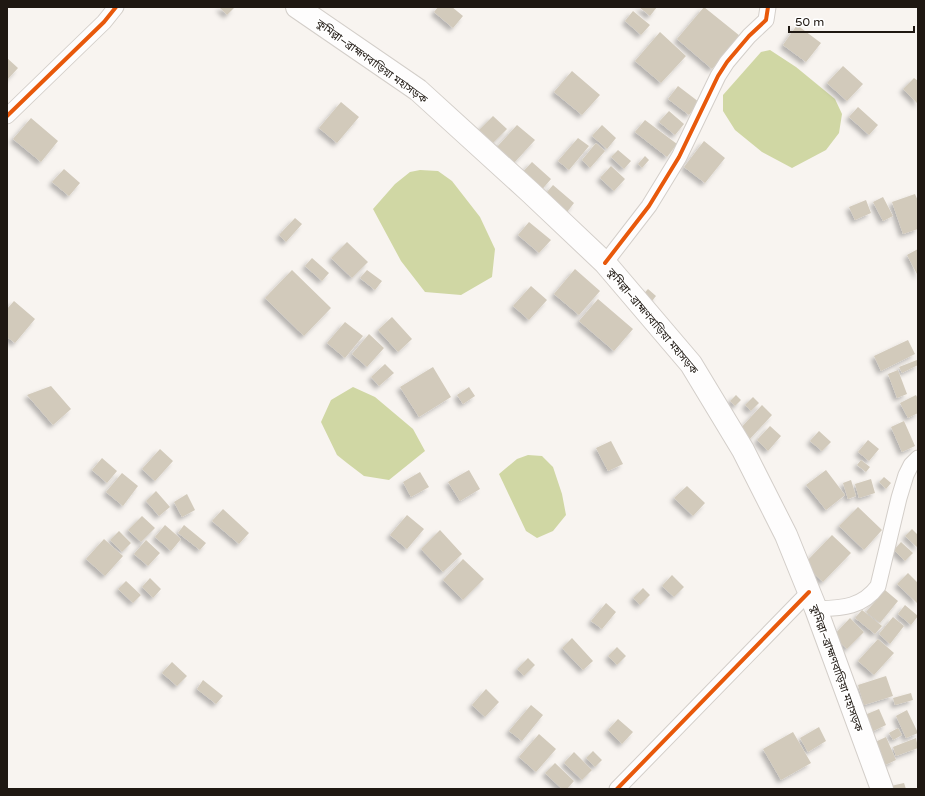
<svg xmlns="http://www.w3.org/2000/svg" width="925" height="796" font-family="'Varela Round','Noto Sans Bengali',sans-serif">
<defs>
<filter id="shadow"><feDropShadow dx="-3.5" dy="3.5" stdDeviation="2" flood-color="#0004"/></filter>
</defs>
<rect width="100%" height="100%" fill="#f8f4f0"/>
<!-- water -->
<path fill="#d0d7a4" d="M770 50 796 67 835 99 842 114 839 133 826 150 792 168 762 152 735 130 723 111V95L761 52Z
M420 170 438 171 452 181 480 217 495 249 492 277 461 295 425 292 401 261 373 209 395 184 410 172Z
M353 387 375 397 413 429 425 451 389 480 364 476 347 463 337 455 321 422 331 400Z
M528 455 542 456 553 467 562 494 566 515 553 531 537 538 526 531 499 474 517 459Z"/>
<!-- building -->
<path fill="#d2cabb" filter="url(#shadow)" d="M219 7H235L227 15Z
M438 7H452L463 16 453 28 434 12Z
M639 7H657L650 16Z
M704 7 740 36 712 69 677 39Z
M633 11 650 25 641 35 625 21Z
M797 25 821 43 806 62 783 45Z
M660 32 686 56 661 83 635 61Z
M7 58 18 68 7 80Z
M843 66 863 84 847 101 827 83Z
M572 71 600 95 582 115 554 92Z
M914 78 918 81V104L903 89Z
M678 86 699 102 689 115 668 99Z
M341 102 359 117 337 143 319 128Z
M858 107 878 125 869 135 849 117Z
M669 111 684 124 675 135 659 122Z
M493 116 507 129 493 143 479 130Z
M31 118 58 141 41 162 13 139Z
M645 120 677 144 667 157 635 132Z
M517 125 535 140 514 163 497 147Z
M602 125 616 138 607 149 592 136Z
M578 138 589 146 569 170 558 161Z
M704 141 725 158 705 183 684 167Z
M596 143 605 151 590 168 582 160Z
M618 150 631 161 624 169 611 157Z
M645 156 649 160 642 168 638 164Z
M532 162 551 179 539 193 519 176Z
M611 166 625 179 614 191 600 178Z
M64 169 80 183 69 196 52 182Z
M553 185 574 203 564 216 542 198Z
M915 194 918 201V229L903 234 892 202Z
M883 197 893 216 883 221 873 202Z
M866 200 871 213 855 220 849 207Z
M295 218 302 224 286 242 279 235Z
M529 222 551 240 539 253 518 235Z
M347 242 368 262 352 278 331 258Z
M918 249V276L907 255Z
M312 258 329 273 322 281 305 266Z
M575 269 600 291 579 315 554 294Z
M292 270 331 308 304 336 265 298Z
M367 270 382 281 375 290 360 278Z
M531 286 547 300 529 320 513 306Z
M648 289 656 296 648 306 639 299Z
M598 299 633 329 614 351 579 321Z
M14 301 35 319 15 343 7 337V309Z
M392 317 412 339 398 352 378 330Z
M345 322 363 336 345 358 327 343Z
M369 334 384 348 367 367 352 354Z
M908 340 915 354 881 371 874 356Z
M917 360 918 365 902 373 899 367Z
M385 364 394 373 379 386 371 377Z
M433 367 451 397 419 417 400 387Z
M898 370 907 394 897 398 888 374Z
M51 386 71 409 53 425 27 395Z
M469 387 475 396 463 404 457 395Z
M736 395 741 400 735 406 730 401Z
M916 395 918 399V413L908 418 900 403Z
M753 397 759 403 751 411 745 405Z
M762 405 772 415 748 441 738 431Z
M904 421 915 446 902 452 891 427Z
M770 426 781 436 768 451 757 440Z
M819 431 831 442 822 451 810 441Z
M868 440 879 449 869 461 858 452Z
M611 441 623 464 608 471 596 448Z
M160 449 173 461 155 481 142 469Z
M102 458 117 471 107 483 92 470Z
M861 460 870 467 866 472 857 465Z
M469 470 480 489 460 501 448 482Z
M826 470 845 495 826 510 806 485Z
M420 472 429 487 411 497 403 482Z
M122 473 138 486 123 506 106 492Z
M884 477 891 483 886 489 879 482Z
M871 479 875 493 859 498 855 484Z
M851 480 856 496 848 499 843 483Z
M687 486 705 503 693 516 674 498Z
M156 491 170 507 159 516 146 501Z
M187 494 195 510 182 517 174 502Z
M858 507 882 530 864 550 839 526Z
M223 509 249 533 239 544 212 521Z
M407 515 424 529 407 549 390 535Z
M142 516 155 528 141 542 128 530Z
M165 525 181 539 171 551 155 537Z
M184 525 206 543 200 550 178 533Z
M912 529 918 535V548L905 536Z
M440 530 462 554 443 572 421 549Z
M119 531 131 543 122 552 110 540Z
M832 535 851 553 823 582 804 564Z
M104 539 123 556 105 576 86 559Z
M146 540 160 553 148 566 134 554Z
M901 542 913 553 905 561 894 550Z
M463 559 484 579 463 600 443 580Z
M908 573 918 583 917 603 897 584Z
M672 575 684 587 674 597 662 586Z
M150 578 161 589 153 598 142 587Z
M126 581 141 595 133 603 118 589Z
M643 588 650 595 640 605 633 598Z
M885 590 898 601 880 623 866 612Z
M606 603 616 612 602 629 591 621Z
M905 605 918 616 911 625 898 614Z
M862 610 882 626 875 634 855 618Z
M893 617 904 626 890 644 879 634Z
M850 618 864 632 847 649 833 636Z
M572 638 593 661 583 670 562 648Z
M878 639 894 653 874 675 858 661Z
M617 647 626 656 617 665 608 656Z
M528 658 535 665 524 676 517 669Z
M172 662 187 676 177 686 162 673Z
M886 676 893 696 864 705 858 685Z
M203 680 223 696 216 704 197 689Z
M486 689 499 702 485 717 472 705Z
M911 693 913 700 895 705 893 698Z
M531 705 543 715 522 741 509 731Z
M879 709 886 725 867 734 860 717Z
M907 710 918 733 906 738 896 716Z
M618 719 633 732 622 744 608 730Z
M819 727 826 741 808 752 800 738Z
M898 728 902 735 893 740 889 733Z
M793 732 811 763 781 780 763 749Z
M539 734 556 749 536 772 519 757Z
M886 737 896 760 883 766 873 743Z
M916 738 918 748 896 756 893 747Z
M593 751 602 760 595 767 586 758Z
M574 752 592 770 582 780 564 763Z
M555 763 574 781 567 789H562L545 773Z
M904 783 906 789H892L891 786Z"/>
<g fill="none" stroke-linecap="round" stroke-linejoin="round">
<!-- street casing -->
<g stroke="#d3cec9" stroke-width="17">
<path id="street" d="M7 116 104 22 116 7
M605 263 649 206 679 157 718 76 727 62 749 36 766 20 768 7
M816 609C841 608 862 608 878 586L899 498 906 475 911 465 918 458
M617 789 809 592"/>
</g>
<!-- highway casing -->
<g stroke="#d3cec9" stroke-width="24">
<path id="highway" d="M297 7 418 90 530 192 605 263 691 364 743 450 786 535 816 609 882 789"/>
</g>
<!-- street -->
<use href="#street" stroke="#fefdfd" stroke-width="15"/>
<!-- highway -->
<use href="#highway" stroke="#fefdfd" stroke-width="22"/>
<!-- cycleway casing -->
<g stroke="#fff" stroke-width="6">
<path id="cycleway" d="M7 116 104 22 116 7
M605 263 649 206 679 157 718 76 727 62 749 36 766 20 768 7
M617 789 809 592"/>
</g>
<!-- cycleway -->
<use href="#cycleway" stroke="#e8590c" stroke-width="4"/>
</g>
<g text-anchor="middle" stroke-width="3" stroke-linejoin="round" paint-order="stroke">
<!-- street labels -->
<g font-size="11" fill="#1f1812" stroke="#fff">
<text transform="translate(372 61) rotate(36)" y="4">কুমিল্লা–ব্রাহ্মণবাড়িয়া মহাসড়ক</text>
<text transform="translate(653 321) rotate(50)" y="4">কুমিল্লা–ব্রাহ্মণবাড়িয়া মহাসড়ক</text>
<text transform="translate(837 668) rotate(70)" y="4">কুমিল্লা–ব্রাহ্মণবাড়িয়া মহাসড়ক</text>
</g>
</g>
<!-- border -->
<rect width="925" height="796" fill="none" stroke="#1f1812" stroke-width="16"/>
<!-- scale -->
<path d="M789 26v6h125v-6" fill="none" stroke="#1f1812" stroke-width="2"/>
<text x="795" y="26" font-size="12" fill="#1f1812" stroke="#ffffff" stroke-width="3" paint-order="stroke">50 m</text>
</svg>
